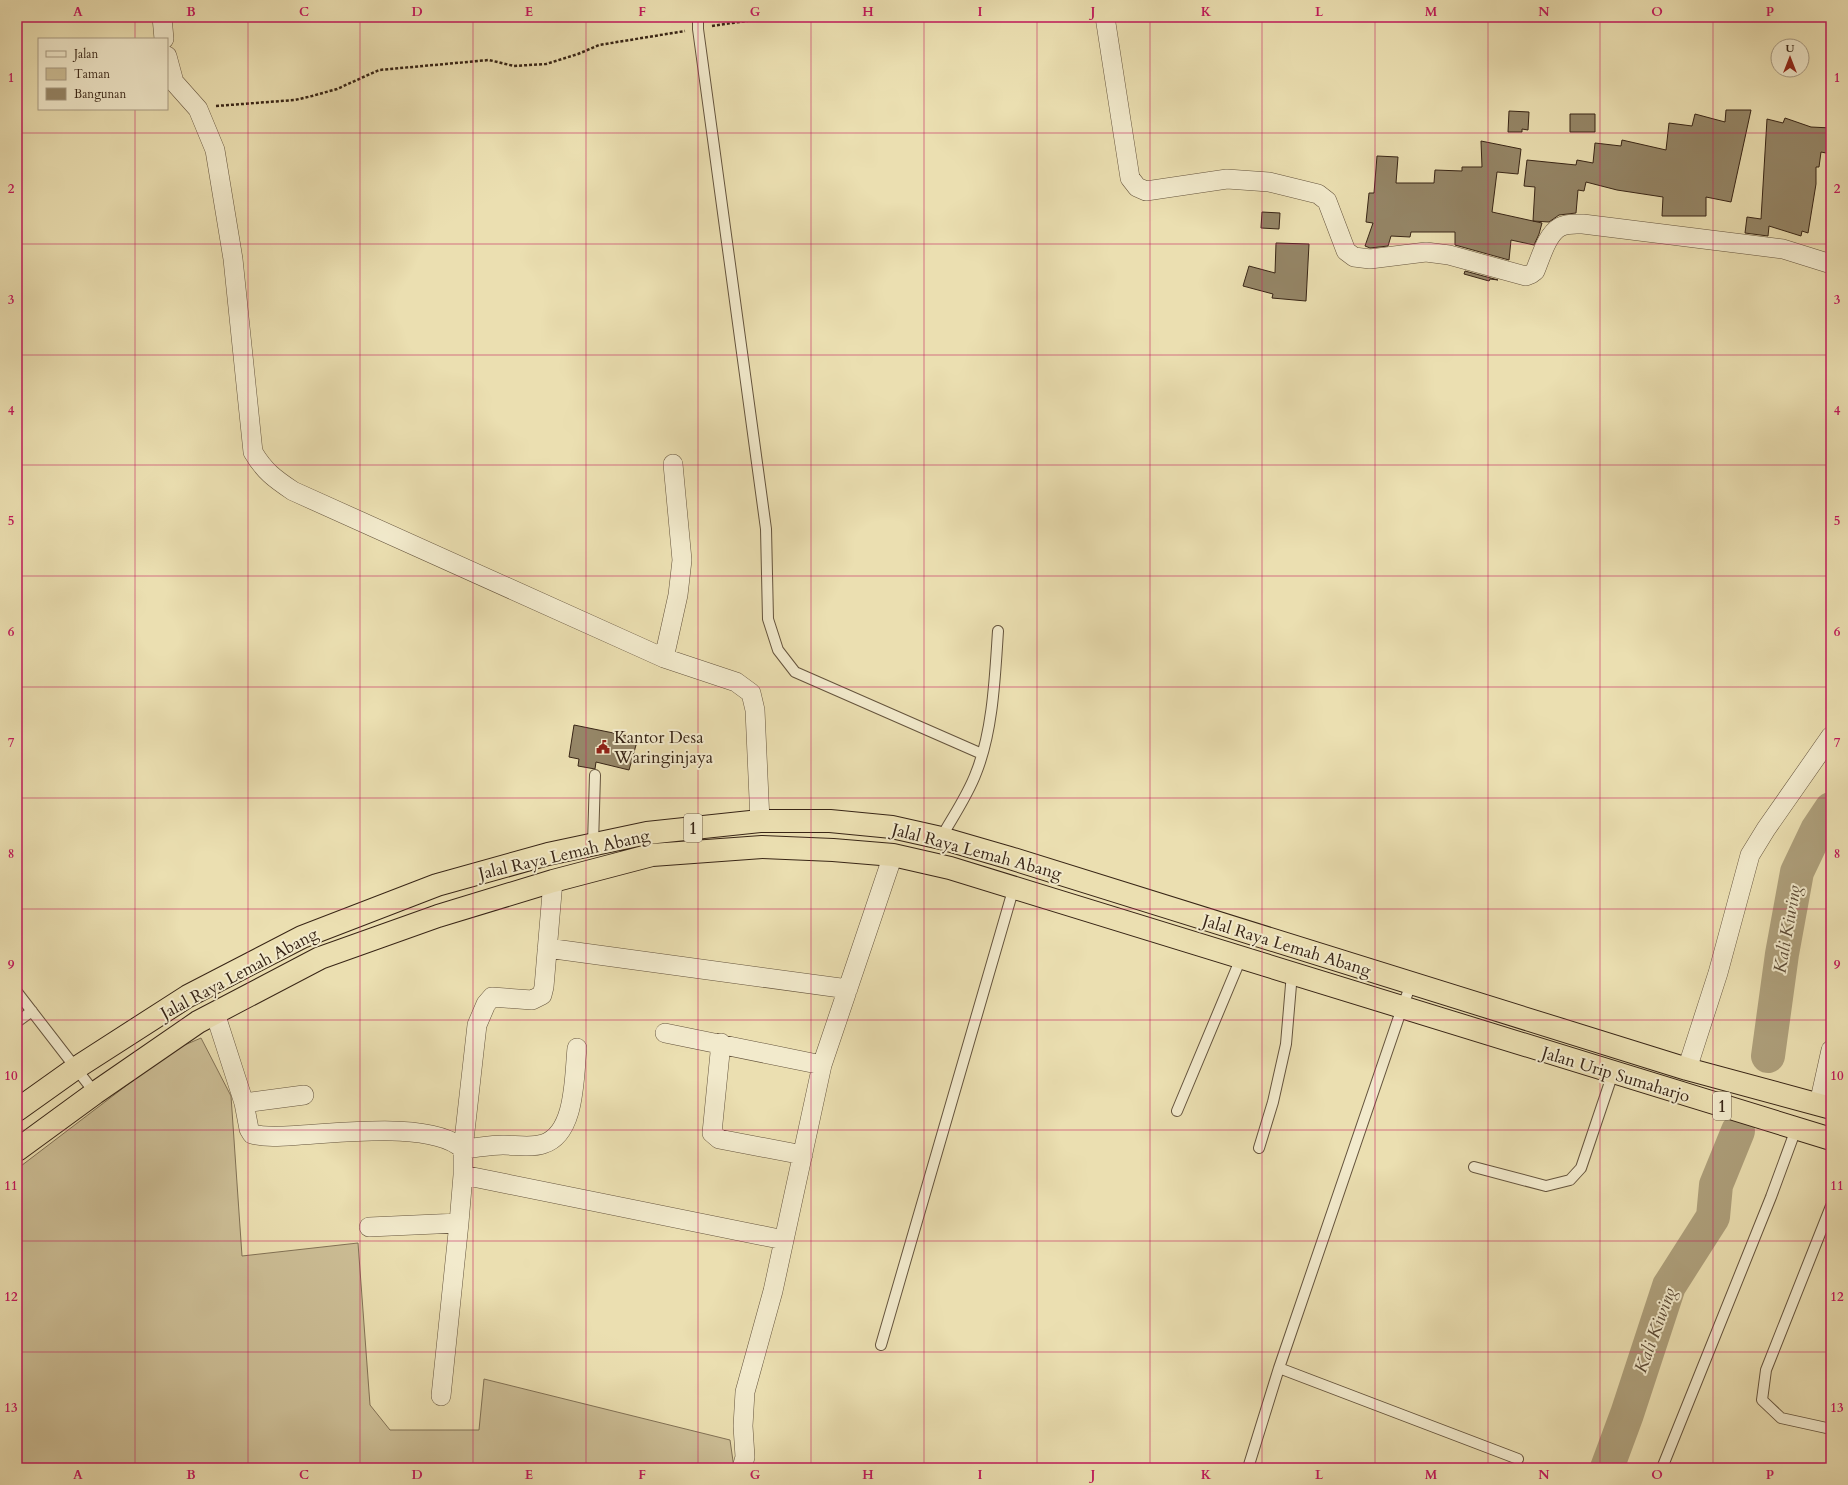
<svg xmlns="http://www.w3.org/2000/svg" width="1848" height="1485" font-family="Cardo,serif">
<rect width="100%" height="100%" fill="#ebdfb1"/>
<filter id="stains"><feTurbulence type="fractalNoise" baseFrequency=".005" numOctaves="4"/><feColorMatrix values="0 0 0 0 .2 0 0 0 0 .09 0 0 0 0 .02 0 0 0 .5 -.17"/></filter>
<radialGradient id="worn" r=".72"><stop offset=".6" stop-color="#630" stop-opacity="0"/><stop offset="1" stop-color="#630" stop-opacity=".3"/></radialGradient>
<!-- green -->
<path fill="#cdbf97" stroke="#827256" d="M201 1038 231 1096 242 1256 358 1243 370 1405 390 1430H479L484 1379 730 1440 734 1468H17V1169L173 1050Z"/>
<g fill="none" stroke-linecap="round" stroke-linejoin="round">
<!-- river -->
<path stroke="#aea07c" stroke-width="34" d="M1768 1056 1782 954 1797 872 1817 830 1831 809
M1607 1468 1627 1414 1669 1286 1713 1217 1716 1185 1738 1131"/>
</g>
<!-- building -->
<path fill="#958667" stroke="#382516" d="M1726 110H1751L1731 202 1706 197V216H1662L1663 197 1617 190 1586 182 1584 191 1578 190 1576 213 1559 215 1549 222 1533 221 1535 187 1524 186 1527 160 1576 165 1577 160 1593 163 1595 143 1621 146 1622 140 1666 150 1669 123 1692 126 1695 114 1725 122Z
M1509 111 1529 112 1528 130 1522 129V132H1508Z
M1570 114H1595V132H1570Z
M1785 118 1811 127 1831 128V154L1821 152 1819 167H1816V184L1808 233 1802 231 1801 236 1769 226 1768 236 1745 233 1747 217 1761 219 1767 119 1783 123Z
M1481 141 1521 149 1518 174 1497 172 1492 212 1542 223 1539 234 1534 245 1511 240 1509 260 1455 245V232H1411L1410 237 1391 236 1388 246 1370 248 1365 246 1373 223 1366 222 1369 193H1374L1377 156 1398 157 1396 183H1434L1435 170 1462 171V167H1482Z
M1262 212 1280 213 1279 229 1261 228Z
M1276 243 1309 244 1306 301 1272 298 1273 294 1243 286 1249 266 1275 273Z
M1465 271 1498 280 1490 279 1489 281 1464 274Z
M574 725 638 738 629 770 596 762 595 769 578 766 579 759 569 757Z"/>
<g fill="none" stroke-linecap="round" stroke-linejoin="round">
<!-- lane casing -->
<g stroke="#65543d" stroke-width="12">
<path id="lane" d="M698 17V29L766 529 768 619 778 650 795 672 982 754
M941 838C952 818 968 795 976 773 993 731 995 676 998 631
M593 844 595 775
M17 992 95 1093
M17 1022 32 1011
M1177 1111 1241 958
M1259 1148 1273 1102 1286 1044 1292 973
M1474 1167 1546 1186 1570 1180 1581 1168 1613 1073
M1831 1206 1766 1370 1762 1400 1781 1418 1831 1429
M881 1345 1014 887
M1279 1368 1518 1459
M1248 1468 1279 1368 1402 1008 1411 984
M1662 1468 1771 1197 1796 1129"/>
</g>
<!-- street casing -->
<g stroke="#65543d" stroke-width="20">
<path id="street" d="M162 17 164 39
M1105 17 1130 178 1137 187 1146 191 1227 179 1269 182 1318 194 1327 201 1346 251 1354 257 1370 259 1426 252 1449 255 1526 276 1531 274 1535 271C1541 257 1547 234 1560 227 1567 223 1576 224 1583 224L1783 249 1831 264
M167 56 174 82 198 109 215 150 233 259 253 452C264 471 275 479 293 491L664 658 736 682 751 693 755 710 760 821
M664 658 678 595 682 560 673 464
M547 948 848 989
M215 1013 244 1103 249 1129 252 1134C267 1138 285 1136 301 1135 342 1133 432 1121 463 1149 476 1148 490 1145 503 1145 515 1145 532 1148 543 1144 576 1134 574 1076 577 1048
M665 1033 822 1065
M721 1043 712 1133 719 1139 803 1155
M1687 1069 1718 973 1750 855 1766 829 1831 736
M244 1103 304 1095
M1819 1104 1831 1050
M463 1175 784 1240
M369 1227 459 1223
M441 1396 459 1223 463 1175V1149L477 1025 486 1004 492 997 532 1000 542 995 544 987 553 881
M742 1468 745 1457 743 1426 745 1392 773 1291 822 1065 893 855"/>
</g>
<!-- highway casing -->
<g stroke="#382516" stroke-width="24">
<path id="highway" d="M17 1110 76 1068 188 996 302 937 437 885 548 854 647 833 760 821H830L892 827 941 838 1010 858 1687 1069 1831 1108
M17 1150 95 1093 198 1022 320 958 438 916 553 881 652 855 762 847 833 850 893 855 950 868 1831 1139"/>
</g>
<!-- path -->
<path stroke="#382516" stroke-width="2.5" stroke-dasharray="3 2" stroke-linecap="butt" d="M712 26 773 17
M216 106 295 100 312 96 337 89 379 70 489 60 514 66 546 64 578 54 599 45 685 31"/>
<!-- lane -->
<use href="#lane" stroke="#f2eacc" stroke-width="10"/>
<!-- street -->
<use href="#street" stroke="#f2eacc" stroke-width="19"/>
<!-- highway -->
<use href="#highway" stroke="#ebdfb1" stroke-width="22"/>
</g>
<!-- grid -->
<path fill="none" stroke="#c2185b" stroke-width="1" stroke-opacity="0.55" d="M135 17V39M248 17V1468M360 17V1468M473 17V1468M586 17V1468M698 17V1468M811 17V1468M924 17V1468M1037 17V1468M1150 17V1468M1262 17V1468M1375 17V1468M1488 17V1468M1600 17V1468M1713 17V1468M135 109V1468M17 133H1831M17 244H1831M17 355H1831M17 465H1831M17 576H1831M17 687H1831M17 798H1831M17 909H1831M17 1020H1831M17 1130H1831M17 1241H1831M17 1352H1831"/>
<!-- icons -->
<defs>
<g id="civic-bare" transform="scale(1.08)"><path d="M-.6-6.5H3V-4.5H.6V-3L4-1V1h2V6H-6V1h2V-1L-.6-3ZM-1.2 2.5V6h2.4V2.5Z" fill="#8f2418" stroke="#f2eacc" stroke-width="2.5" paint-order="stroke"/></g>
</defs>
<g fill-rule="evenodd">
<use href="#civic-bare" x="603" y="747"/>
</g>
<g text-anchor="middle" stroke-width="4" stroke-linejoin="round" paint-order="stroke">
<!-- shield labels -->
<g fill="#f2eacc" stroke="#70604d" stroke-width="1">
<rect x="684" y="814" width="18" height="28" rx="3"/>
<rect x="1713" y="1092" width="18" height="28" rx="3"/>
</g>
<g font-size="16" font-weight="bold" fill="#382516">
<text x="693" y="834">1</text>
<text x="1722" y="1112">1</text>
</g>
<!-- poi labels -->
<g font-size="17" fill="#382516" stroke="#f2eacc" text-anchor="start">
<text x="614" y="743">Kantor Desa<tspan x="614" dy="20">Waringinjaya</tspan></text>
</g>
<!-- street labels -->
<g font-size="17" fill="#382516" stroke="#f2eacc">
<text transform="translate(977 851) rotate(15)" y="6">Jalal Raya Lemah Abang</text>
<text transform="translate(564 854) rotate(-13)" y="6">Jalal Raya Lemah Abang</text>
<text transform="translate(1287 945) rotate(17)" y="6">Jalal Raya Lemah Abang</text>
<text transform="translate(239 973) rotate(-28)" y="6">Jalal Raya Lemah Abang</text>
<text transform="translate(1616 1074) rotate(17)" y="6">Jalan Urip Sumaharjo</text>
</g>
<!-- water labels -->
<g font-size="18" font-style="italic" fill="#5b4a35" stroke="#f2eacc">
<text transform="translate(1787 929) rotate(-80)" y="6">Kali Kiwing</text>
<text transform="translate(1655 1330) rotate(-70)" y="6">Kali Kiwing</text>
</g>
</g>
<!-- margin -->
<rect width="1848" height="1485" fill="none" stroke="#ebdfb1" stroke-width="44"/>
<!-- legend -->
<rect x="38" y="38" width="130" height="72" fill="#f2eacc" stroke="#a89b83"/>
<rect x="46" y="51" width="20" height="6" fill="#f2eacc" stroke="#a89b83"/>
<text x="74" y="58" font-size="12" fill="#382516">Jalan</text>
<rect x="46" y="68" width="20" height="12" fill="#cdbf97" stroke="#a89b83"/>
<text x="74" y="78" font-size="12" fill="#382516">Taman</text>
<rect x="46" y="88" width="20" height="12" fill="#958667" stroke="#a89b83"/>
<text x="74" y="98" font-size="12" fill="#382516">Bangunan</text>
<!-- north arrow -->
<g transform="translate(1790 58)"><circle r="19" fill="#f2eacc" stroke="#a89b83"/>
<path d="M0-3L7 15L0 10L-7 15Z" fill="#8f2418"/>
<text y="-6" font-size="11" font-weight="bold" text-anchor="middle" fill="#382516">U</text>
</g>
<rect x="22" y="22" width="1804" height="1441" fill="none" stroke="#c2185b" stroke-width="1.5"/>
<g font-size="13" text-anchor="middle" font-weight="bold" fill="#c2185b">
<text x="78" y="16">A</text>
<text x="191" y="16">B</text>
<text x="304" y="16">C</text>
<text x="417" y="16">D</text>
<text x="529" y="16">E</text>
<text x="642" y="16">F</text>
<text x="755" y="16">G</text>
<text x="868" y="16">H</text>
<text x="980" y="16">I</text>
<text x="1093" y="16">J</text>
<text x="1206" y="16">K</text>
<text x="1319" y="16">L</text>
<text x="1431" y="16">M</text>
<text x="1544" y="16">N</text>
<text x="1657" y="16">O</text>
<text x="1770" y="16">P</text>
<text x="11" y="82">1</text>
<text x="1837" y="82">1</text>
<text x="11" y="193">2</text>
<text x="1837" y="193">2</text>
<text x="11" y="304">3</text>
<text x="1837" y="304">3</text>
<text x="11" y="415">4</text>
<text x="1837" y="415">4</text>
<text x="11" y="525">5</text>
<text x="1837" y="525">5</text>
<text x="11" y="636">6</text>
<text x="1837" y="636">6</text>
<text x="11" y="747">7</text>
<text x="1837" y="747">7</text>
<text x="11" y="858">8</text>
<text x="1837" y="858">8</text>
<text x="11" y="969">9</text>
<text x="1837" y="969">9</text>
<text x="11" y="1080">10</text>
<text x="1837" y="1080">10</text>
<text x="11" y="1190">11</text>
<text x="1837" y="1190">11</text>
<text x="11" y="1301">12</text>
<text x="1837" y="1301">12</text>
<text x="11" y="1412">13</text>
<text x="1837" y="1412">13</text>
<text x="78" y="1479">A</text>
<text x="191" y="1479">B</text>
<text x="304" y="1479">C</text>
<text x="417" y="1479">D</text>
<text x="529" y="1479">E</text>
<text x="642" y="1479">F</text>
<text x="755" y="1479">G</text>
<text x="868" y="1479">H</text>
<text x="980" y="1479">I</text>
<text x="1093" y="1479">J</text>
<text x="1206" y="1479">K</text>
<text x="1319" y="1479">L</text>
<text x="1431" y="1479">M</text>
<text x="1544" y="1479">N</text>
<text x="1657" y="1479">O</text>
<text x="1770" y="1479">P</text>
</g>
<rect width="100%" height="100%" filter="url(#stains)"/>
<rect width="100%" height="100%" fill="url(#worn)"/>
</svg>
